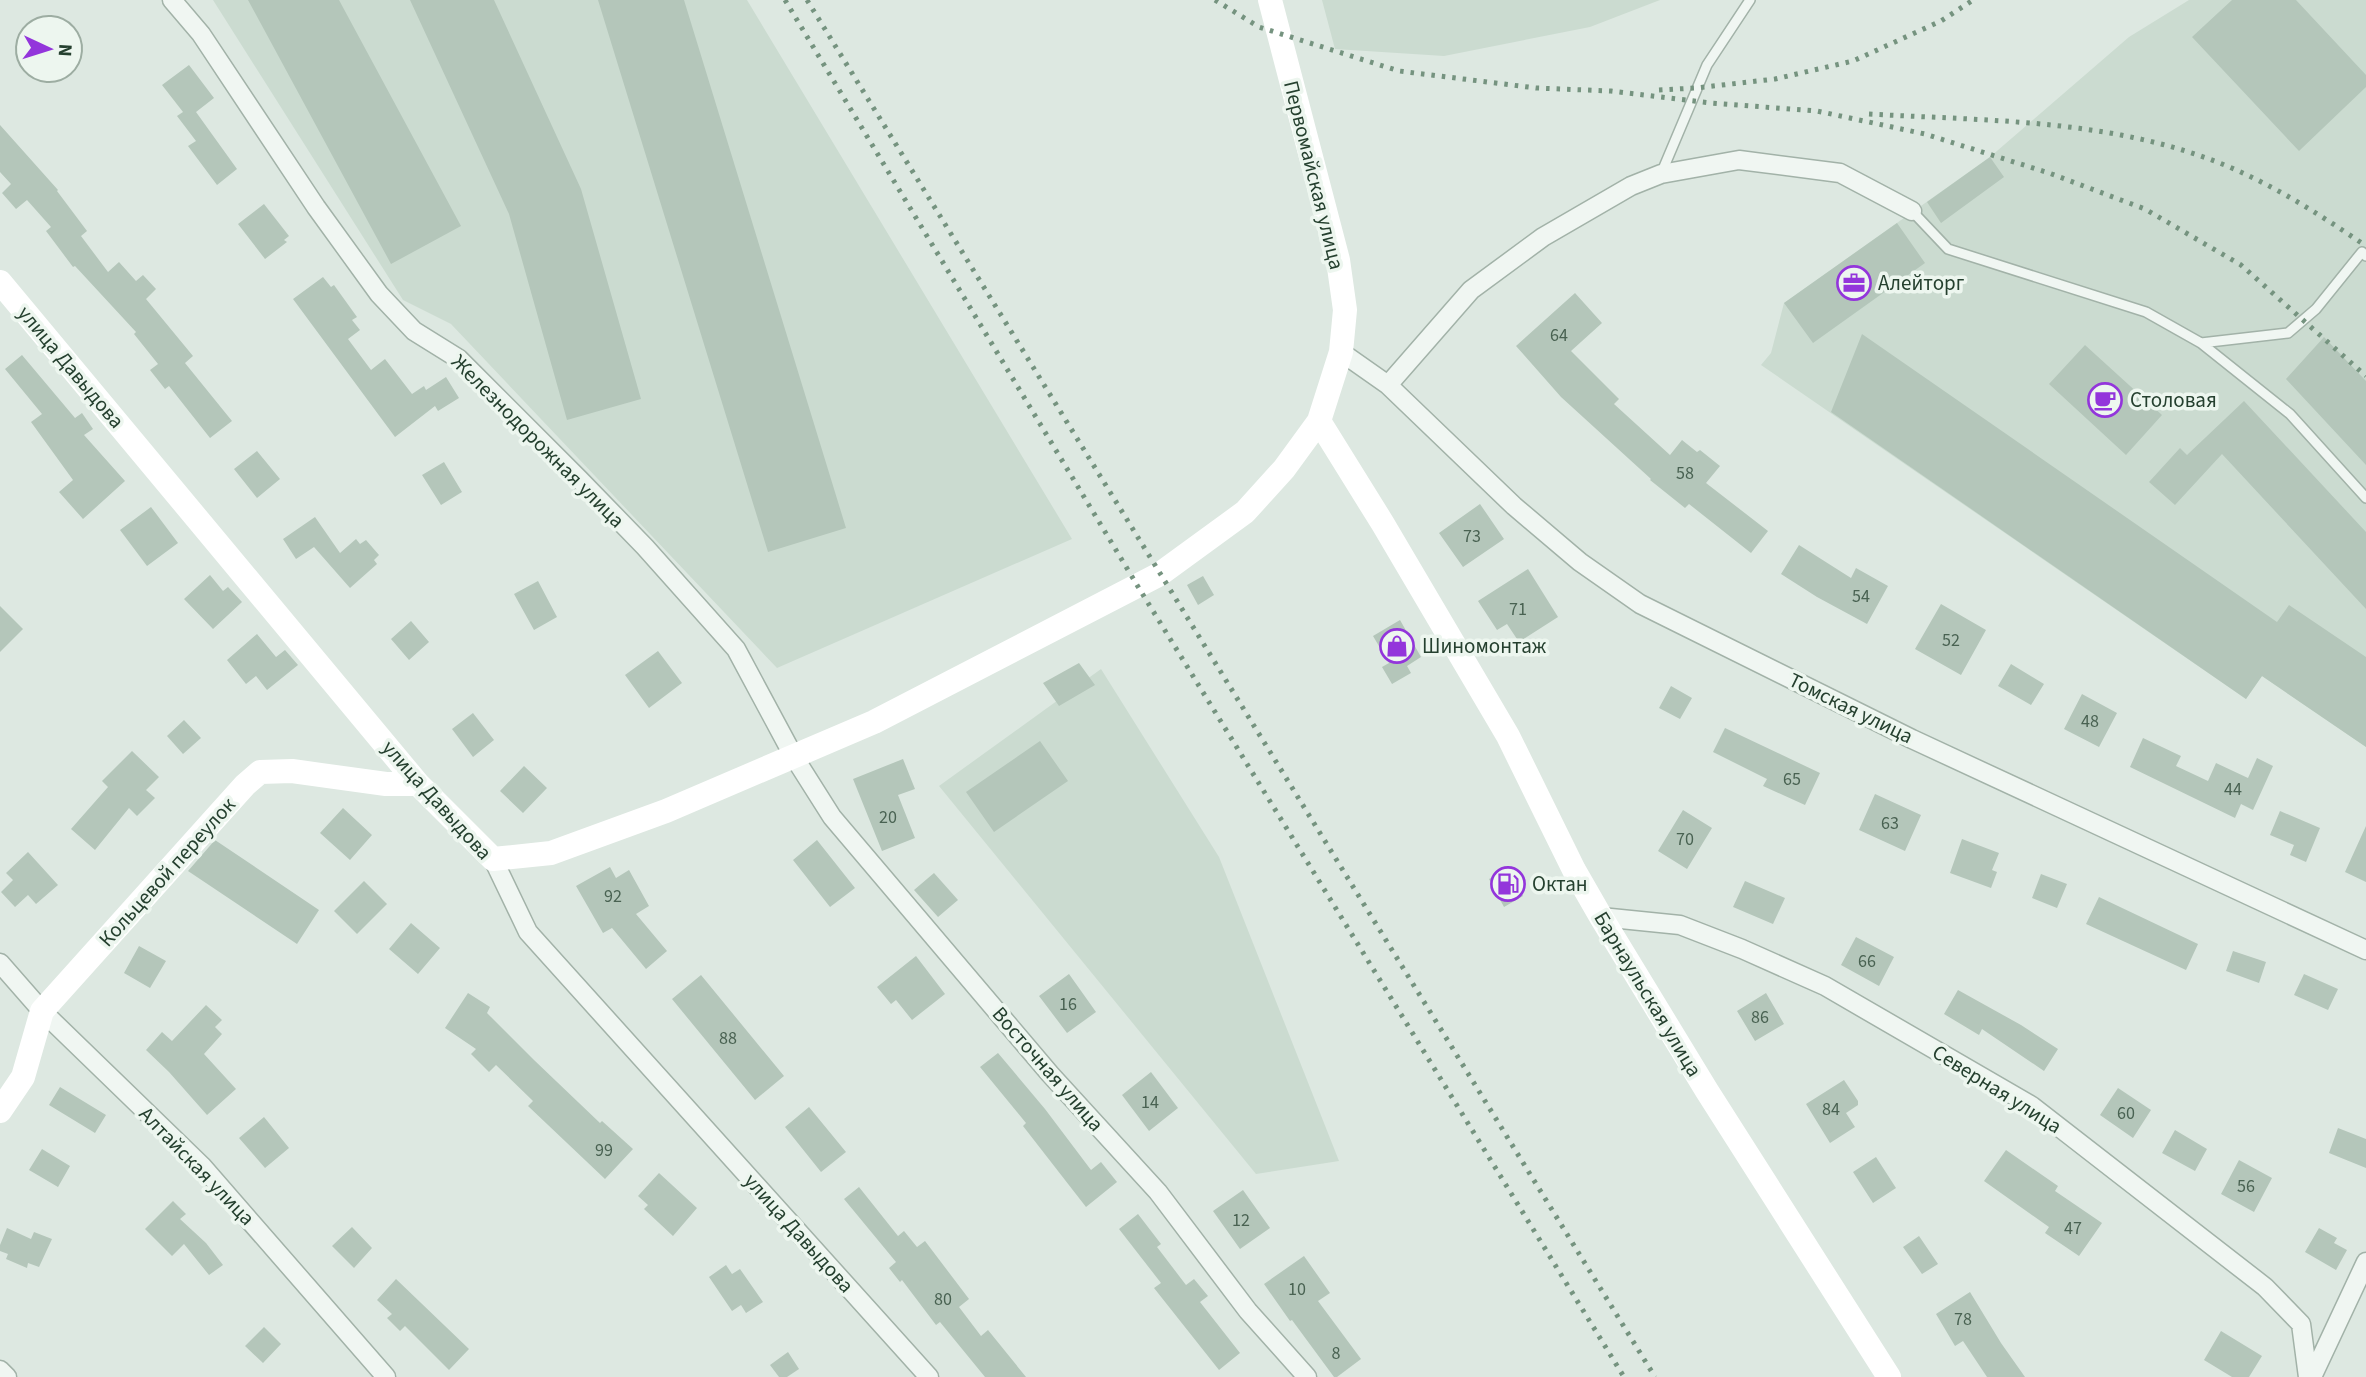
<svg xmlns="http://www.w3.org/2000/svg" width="2366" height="1377" font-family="'Source Sans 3',sans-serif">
<rect width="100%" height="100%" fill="#dde8e1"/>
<!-- built -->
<path fill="#cbdbd0" d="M213 0H747L1072 539 777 668 451 324 403 300Z
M1322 0H1660L1590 27 1444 56 1335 49Z
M2189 0H2366V747L2262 676 2246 699 1761 365 1771 353 1784 303 1990 157 2129 37Z
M1101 669 1219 857 1339 1161 1256 1174 939 786Z"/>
<!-- building -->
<path fill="#b4c6ba" d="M248 0H339L461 226 391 264Z
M410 0H494L581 189 641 399 567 420 509 214Z
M598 0H684L846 528 768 552Z
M2232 0H2296L2366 75V87L2299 151 2192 37Z
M189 65 214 98 196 112 237 169 217 185 188 146 196 141 177 116 183 112 162 85Z
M0 125 58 190 57 191 87 231 81 236 108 272 119 262 136 281 143 275 156 289 146 299 193 356 185 363 232 421 210 438 169 386 165 389 150 370 158 364 134 334 136 332 75 266 73 267 46 231 51 227 27 200 16 209 2 193 11 184 0 172Z
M1990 157 2004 177 1941 223 1927 202Z
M264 204 289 236 284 240 287 242 265 259 238 224Z
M1897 223 1925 263 1813 343 1784 303Z
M323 277 331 287 334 285 357 317 352 320 360 330 348 339 371 370 385 359 412 394 424 386 426 390 446 377 459 398 438 411 435 406 395 437 293 299Z
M1575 293 1602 323 1571 351 1619 399 1614 404 1670 455 1682 440 1697 452 1700 450 1720 466 1706 483 1768 531 1751 553 1689 504 1685 508 1650 480 1651 479 1561 397 1516 346Z
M1862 334 2277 622 2289 605 2366 657V747L2262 676 2246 699 1831 412Z
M2324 337 2366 381V465L2286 379Z
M2085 345 2162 415 2126 455 2049 384Z
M22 355 75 418 82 413 93 429 84 435 125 481 83 519 59 492 73 480 31 422 42 414 5 369Z
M2244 401 2366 532V609L2222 454 2175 505 2149 482 2180 448 2187 455Z
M257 451 280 479 257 498 234 469Z
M444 462 462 492 441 505 422 475Z
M1480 504 1504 539 1463 567 1439 533Z
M151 507 178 543 147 566 120 530Z
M315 517 340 553 356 539 360 544 366 540 379 555 374 560 377 564 350 588 314 547 296 559 283 539Z
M1799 545 1851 578 1856 568 1888 586 1867 624 1817 597 1781 574Z
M1528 569 1558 617 1519 642 1507 624 1497 630 1478 601Z
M210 575 223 591 228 587 242 602 213 629 184 599Z
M1203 576 1214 595 1198 605 1187 585Z
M538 581 557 617 534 630 514 594Z
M1941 604 1986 630 1961 675 1915 649Z
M0 606 23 629 0 652Z
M1400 620 1421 657 1407 666 1411 673 1392 684 1382 667 1389 663 1373 636Z
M411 621 429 642 409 660 391 639Z
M257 634 276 657 285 650 298 665 267 690 256 676 246 684 227 660Z
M658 651 682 683 649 708 625 675Z
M1079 663 1095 685 1059 706 1043 683Z
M2011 664 2044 684 2031 705 1998 686Z
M1671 686 1692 698 1680 719 1659 708Z
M2082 694 2117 713 2099 747 2064 729Z
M473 713 494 740 473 757 452 729Z
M184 720 201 738 183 754 167 736Z
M1725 728 1820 773 1805 805 1763 786 1767 779 1713 752Z
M2143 738 2181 756 2176 766 2208 781 2216 763 2248 778 2257 758 2273 766 2253 810 2241 804 2235 818 2130 767Z
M1040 741 1068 781 994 832 966 792Z
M132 751 159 777 146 790 155 798 137 816 129 808 95 850 71 829 108 787 102 781Z
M903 759 915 789 898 795 915 838 882 851 853 779Z
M524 766 547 788 523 813 500 791Z
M1875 794 1921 815 1905 851 1859 830Z
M343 808 372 835 350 860 320 833Z
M1683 810 1712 828 1687 869 1658 851Z
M2280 811 2320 828 2306 862 2290 855 2294 845 2270 835Z
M2366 826V882L2345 872Z
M1962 839 1999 853 1992 870 1997 872 1991 888 1950 873Z
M215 840 319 910 297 944 188 871Z
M817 840 855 888 830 907 793 860Z
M28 852 58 885 36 904 28 895 15 907 1 892 13 880 6 873Z
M610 867 616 878 629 870 649 906 636 914 667 951 646 969 612 928 603 933 576 886Z
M1509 868 1523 896 1504 907 1489 879Z
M934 873 958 900 938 917 914 890Z
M2041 874 2067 884 2057 908 2032 898Z
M364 881 387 904 357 934 334 911Z
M1745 881 1785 898 1773 924 1733 907Z
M2099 897 2198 944 2186 970 2086 924Z
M411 923 440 948 418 974 389 949Z
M1856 937 1894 957 1879 986 1841 965Z
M139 946 166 961 150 988 124 973Z
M2233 951 2266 962 2259 983 2226 971Z
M916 956 945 994 912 1020 896 1000 891 1004 877 987Z
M1069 974 1096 1012 1067 1033 1039 996Z
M2304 974 2338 989 2328 1010 2294 995Z
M701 975 784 1076 755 1100 672 999Z
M1958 990 2021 1025 2058 1049 2044 1071 1982 1029 1979 1035 1944 1014Z
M468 993 490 1007 487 1013 534 1060 600 1123 602 1121 633 1149 605 1179 528 1106 533 1101 496 1065 489 1072 471 1054 476 1049 445 1028Z
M1766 993 1784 1024 1755 1041 1737 1011Z
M206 1005 222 1020 215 1027 222 1034 204 1054 236 1089 207 1115 169 1072 146 1050 162 1032 172 1041Z
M998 1053 1045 1109 1091 1170 1101 1162 1117 1182 1086 1207 1023 1126 1026 1123 980 1067Z
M1151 1072 1178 1108 1149 1131 1122 1095Z
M1844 1080 1858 1101V1105L1846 1113 1855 1127 1830 1143 1806 1104Z
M60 1087 106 1115 95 1133 49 1105Z
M2118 1088 2151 1110 2133 1138 2100 1115Z
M809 1107 846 1152 821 1172 785 1127Z
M264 1117 289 1148 265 1168 239 1138Z
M2338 1128 2366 1139V1168L2329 1153Z
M2175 1130 2207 1149 2195 1171 2162 1153Z
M42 1149 70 1166 58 1187 29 1170Z
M2006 1150 2058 1186 2055 1191 2102 1223 2079 1256 2045 1233 2049 1227 1984 1181Z
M1876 1157 1896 1188 1873 1203 1853 1172Z
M2239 1160 2272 1178 2254 1212 2221 1194Z
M659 1173 697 1208 673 1236 644 1209 648 1205 638 1196Z
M859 1187 898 1236 904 1231 917 1247 925 1241 969 1299 959 1307 981 1336 988 1330 1026 1377H985L940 1322 936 1325 902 1280 900 1282 889 1268 896 1262 844 1199Z
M1243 1190 1270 1228 1240 1249 1213 1211Z
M173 1201 186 1214 180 1219 206 1243 223 1265 209 1275 184 1244 172 1256 145 1229Z
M1138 1214 1161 1244 1157 1247 1186 1285 1194 1279 1208 1296 1200 1302 1240 1353 1219 1370 1154 1288 1161 1283 1119 1229Z
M352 1227 372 1248 354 1268 332 1246Z
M7 1228 31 1239 34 1232 52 1239 39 1267 28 1263 27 1268 6 1259 8 1254 0 1251V1245Z
M2319 1228 2337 1238 2334 1243 2347 1250 2336 1270 2305 1252Z
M1919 1236 1938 1264 1922 1274 1903 1247Z
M1304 1256 1330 1293 1318 1301 1361 1359 1337 1377H1334L1292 1320 1290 1321 1264 1284Z
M726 1265 732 1274 740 1269 763 1302 746 1313 741 1305 732 1311 709 1277Z
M396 1279 469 1349 449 1370 405 1326 400 1331 387 1318 392 1314 377 1300Z
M1970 1292 2001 1343 2025 1377H1987L1963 1341 1955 1346 1936 1314Z
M264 1327 281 1344 263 1363 245 1346Z
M2221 1331 2262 1356 2249 1377H2232L2204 1360Z
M788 1352 799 1369 787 1377H779L770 1365Z"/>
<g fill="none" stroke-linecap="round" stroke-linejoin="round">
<!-- lane casing -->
<g stroke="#a2b2a8" stroke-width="12">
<path id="lane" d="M1661 174 1707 65 1750 0
M1912 211 1948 249 2146 312 2201 343 2290 414 2366 498
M2201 343 2288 333 2316 309 2362 252 2366 256"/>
</g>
<!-- street casing -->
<g stroke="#a2b2a8" stroke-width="21">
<path id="street" d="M172 0 201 34 316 207 379 294 414 331 459 359 579 479 645 547 736 649 794 757 832 817 1050 1074 1158 1192 1248 1311 1307 1377
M1341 352 1388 385 1471 290 1543 237 1631 186 1661 174 1739 160 1840 173 1912 211
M1388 385 1514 506 1580 562 1640 604 1912 739 2366 950
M493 859 528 932 929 1377
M1601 917 1680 925 1742 949 1825 986 2032 1106 2265 1287 2301 1324 2308 1377
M0 963 42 1011 202 1166 386 1377
M0 1370 7 1377
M2312 1377 2366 1262"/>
</g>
<!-- lane -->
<use href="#lane" stroke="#f0f6f2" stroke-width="9"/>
<!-- street -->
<use href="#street" stroke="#f0f6f2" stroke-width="18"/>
<!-- secondary -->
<path stroke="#fff" stroke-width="24" d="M0 282 418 784 493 859 551 853 666 811 874 722 1160 574 1245 512 1284 469 1319 421 1341 352 1345 310 1338 260 1270 0
M1319 421 1383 524 1508 736 1574 870 1601 917 1707 1091 1889 1377
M0 1111 23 1077 42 1011 245 785 260 772 292 771 386 784H418"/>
<!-- rail -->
<path stroke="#75937f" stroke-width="5" stroke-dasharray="3.5 7" stroke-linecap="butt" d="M785 0 1137 585 1624 1377
M807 0 1655 1377
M1215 0 1259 27 1399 71 1536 88 1611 91 1711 103 1817 111 1925 134 2049 173 2145 209 2241 265 2366 376
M1659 90 1696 88 1775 79 1853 61 1941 21 1973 0
M1869 114C1990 121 2114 119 2227 166 2277 187 2322 216 2366 246"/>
</g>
<!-- icons -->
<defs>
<g id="office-ring" transform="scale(1.75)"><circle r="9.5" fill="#edf6ef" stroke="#9335db" stroke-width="1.5"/><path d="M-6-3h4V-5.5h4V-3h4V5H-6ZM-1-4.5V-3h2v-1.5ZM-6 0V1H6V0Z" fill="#9335db"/></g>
<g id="cafe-ring" transform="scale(1.75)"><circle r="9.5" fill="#edf6ef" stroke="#9335db" stroke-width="1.5"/><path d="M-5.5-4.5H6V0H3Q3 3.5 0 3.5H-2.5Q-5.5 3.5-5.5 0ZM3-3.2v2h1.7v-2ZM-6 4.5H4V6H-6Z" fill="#9335db"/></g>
<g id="shop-ring" transform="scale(1.75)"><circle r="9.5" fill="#edf6ef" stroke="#9335db" stroke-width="1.5"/><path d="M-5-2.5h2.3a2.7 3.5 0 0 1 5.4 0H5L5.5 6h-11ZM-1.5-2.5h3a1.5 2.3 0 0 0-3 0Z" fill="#9335db"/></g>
<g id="fuel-ring" transform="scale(1.75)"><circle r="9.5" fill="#edf6ef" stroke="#9335db" stroke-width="1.5"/><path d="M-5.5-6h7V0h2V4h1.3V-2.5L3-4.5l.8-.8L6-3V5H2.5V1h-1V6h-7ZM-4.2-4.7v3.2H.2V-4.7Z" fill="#9335db"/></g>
</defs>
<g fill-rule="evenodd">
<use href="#office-ring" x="1854" y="283"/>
<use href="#cafe-ring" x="2105" y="400"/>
<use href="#shop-ring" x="1397" y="646"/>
<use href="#fuel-ring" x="1508" y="884"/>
</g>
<g text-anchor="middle" stroke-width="7" stroke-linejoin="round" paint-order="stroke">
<!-- number labels -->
<g font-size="18" fill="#496252">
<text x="1559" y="341">64</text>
<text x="1685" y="479">58</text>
<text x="1472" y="542">73</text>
<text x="1861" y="602">54</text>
<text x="1518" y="615">71</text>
<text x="1951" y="646">52</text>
<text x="2090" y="727">48</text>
<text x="1792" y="785">65</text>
<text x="2233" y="795">44</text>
<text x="888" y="823">20</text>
<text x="1890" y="829">63</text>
<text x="1685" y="845">70</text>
<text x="613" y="902">92</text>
<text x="1867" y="967">66</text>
<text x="1068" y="1010">16</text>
<text x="1760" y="1023">86</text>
<text x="728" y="1044">88</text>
<text x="1150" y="1108">14</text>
<text x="1831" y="1115">84</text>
<text x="2126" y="1119">60</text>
<text x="604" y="1156">99</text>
<text x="2246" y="1192">56</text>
<text x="1241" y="1226">12</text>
<text x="2073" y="1234">47</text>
<text x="1297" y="1295">10</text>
<text x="943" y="1305">80</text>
<text x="1963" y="1325">78</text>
<text x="1336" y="1359">8</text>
</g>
<!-- street labels -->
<g font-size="21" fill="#25402f" stroke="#edf6ef">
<text transform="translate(1314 175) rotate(76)" y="7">Первомайская улица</text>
<text transform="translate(71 367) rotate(50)" y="7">улица Давыдова</text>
<text transform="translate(538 441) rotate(45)" y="7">Железнодорожная улица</text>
<text transform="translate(1851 708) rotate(26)" y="7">Томская улица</text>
<text transform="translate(437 800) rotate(48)" y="7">улица Давыдова</text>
<text transform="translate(167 872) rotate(-48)" y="7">Кольцевой переулок</text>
<text transform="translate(1648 994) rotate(59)" y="7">Барнаульская улица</text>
<text transform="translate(1048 1069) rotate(49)" y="7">Восточная улица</text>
<text transform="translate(1997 1089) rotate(32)" y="7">Северная улица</text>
<text transform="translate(197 1166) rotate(46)" y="7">Алтайская улица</text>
<text transform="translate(799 1233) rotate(48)" y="7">улица Давыдова</text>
</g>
<!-- poi labels -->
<g font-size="21" fill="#25402f" stroke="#edf6ef" text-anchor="start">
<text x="1878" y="290">Алейторг</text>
<text x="2130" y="407">Столовая</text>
<text x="1422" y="653">Шиномонтаж</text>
<text x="1532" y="891">Октан</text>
</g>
</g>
<!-- north arrow -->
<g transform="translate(49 49) rotate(94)"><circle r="33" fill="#edf6ef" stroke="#9dada2" stroke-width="2"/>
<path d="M0-5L12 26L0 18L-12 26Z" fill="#9335db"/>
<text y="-10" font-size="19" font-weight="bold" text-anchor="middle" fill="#25402f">N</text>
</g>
</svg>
